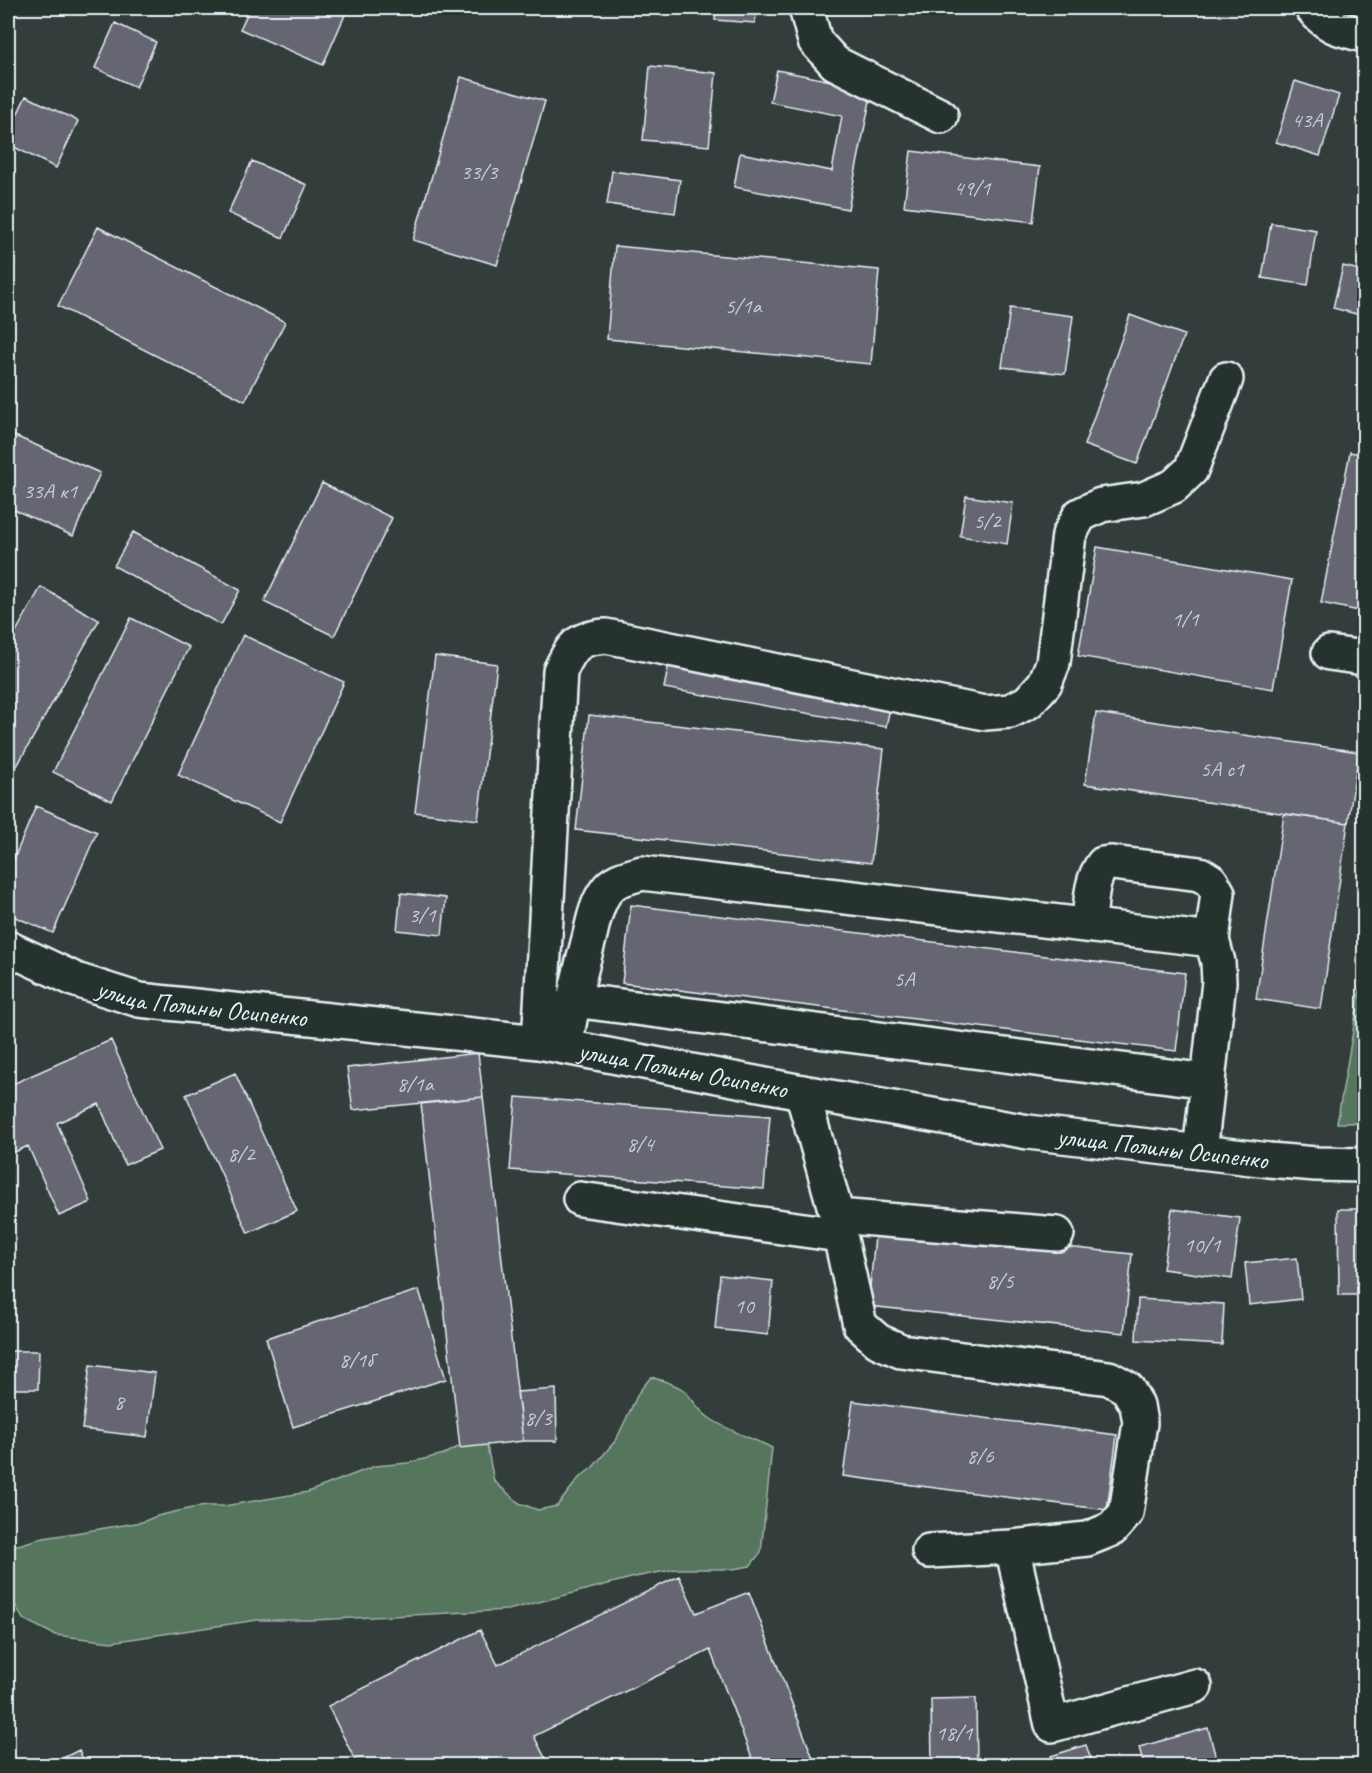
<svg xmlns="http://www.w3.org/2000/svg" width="1372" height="1773" font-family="Caveat,sans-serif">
<rect width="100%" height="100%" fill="#333d3b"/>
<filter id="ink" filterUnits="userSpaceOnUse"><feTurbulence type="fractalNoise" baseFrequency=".0167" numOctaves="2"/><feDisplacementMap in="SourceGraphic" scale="12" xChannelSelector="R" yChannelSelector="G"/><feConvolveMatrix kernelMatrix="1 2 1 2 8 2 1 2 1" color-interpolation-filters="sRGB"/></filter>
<g filter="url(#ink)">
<!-- green -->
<path fill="#56755d" stroke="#9fb3aa" stroke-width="1.5" d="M1364 967V1123H1337Z
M651 1377C661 1380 673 1383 682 1389 692 1396 697 1410 708 1417 727 1431 751 1437 772 1448L761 1552 750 1566 733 1569H676L635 1577 508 1610 314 1620H257L111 1642 55 1635 23 1619 8 1592V1547L22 1544 38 1539 142 1522 157 1516 192 1508 207 1506H224L308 1492 375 1466 408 1463 444 1454 472 1440 487 1446 494 1481 519 1503 538 1510 557 1506 579 1478 593 1467 616 1440 639 1392Z"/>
<!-- building -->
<path fill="#666673" stroke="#e8f1f8" stroke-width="1.5" d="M250 8H348L323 65 240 29Z
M716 8H757L755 23 715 20Z
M115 23 156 42 136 87 95 68Z
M650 66 716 73 709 146 643 140Z
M777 70 851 85 873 86 848 209 734 187 740 153 832 171 842 116 770 102Z
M461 77 545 101 497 265 413 240Z
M1295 81 1339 95 1320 156 1276 142Z
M26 96 78 121 56 168 8 144V134Z
M911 151 1040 167 1033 222 904 206Z
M252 161 307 185 283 238 228 213Z
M612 171 680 180 675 213 607 204Z
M1271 223 1316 230 1308 285 1262 278Z
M98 227 285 322 245 401 58 306Z
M615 246 879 270 871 364 607 339Z
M8 257 15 261 8 276Z
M1343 266 1364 271V316L1333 308Z
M1010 308 1073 316 1065 374 1002 367Z
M1130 315 1184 335 1137 464 1084 445Z
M8 433 100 473 73 536 8 507Z
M1350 452 1364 455V612L1321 603Z
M322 483 392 518 334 636 264 602Z
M966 496 1013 503 1007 544 960 536Z
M133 532 240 590 221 625 114 566Z
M1097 547 1292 580 1273 689 1078 656Z
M41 587 99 620 8 782V646Z
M131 618 189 647 112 801 53 772Z
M243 635 344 682 280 822 178 775Z
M435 656 497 664 478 820 415 812Z
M670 658 892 698 886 727 664 688Z
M1096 713 1359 752 1348 823 1085 784Z
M589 715 884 749 871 863 576 830Z
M36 806 97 832 53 933 8 914V873Z
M1284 814 1348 823 1321 1009 1256 999Z
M401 893 446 898 442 935 397 930Z
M631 905 1185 973 1176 1051 622 983Z
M111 1040 160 1150 125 1165 99 1104 57 1123 91 1202 59 1216 28 1146 8 1155V1086Z
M478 1053 483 1097 353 1110 347 1068Z
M235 1073 297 1211 248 1233 186 1095Z
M483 1097 523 1441 460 1448 421 1104Z
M516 1097 770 1116 764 1189 510 1170Z
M1172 1209 1240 1218 1232 1279 1163 1269Z
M1338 1209H1364V1295H1339Z
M876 1227 1132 1254 1124 1333 868 1306Z
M1297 1258 1301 1299 1249 1305 1245 1263Z
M720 1275 773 1281 768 1335 715 1329Z
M419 1290 446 1379 293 1427 266 1338Z
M1138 1299 1224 1304 1222 1345 1136 1340Z
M8 1351H39L38 1389H8Z
M90 1365 155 1373 147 1437 82 1429Z
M556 1389 557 1441H523L517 1392Z
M853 1401 1117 1435 1107 1510 843 1476Z
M679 1576 696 1613 749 1592 816 1766H755L710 1650 534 1736 549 1766H358L328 1706 480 1630 498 1665Z
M976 1698 977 1766H932L931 1699Z
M1208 1728 1218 1766H1144L1139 1747Z
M1086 1745 1093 1766H1054L1051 1756Z
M79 1750 86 1766H47Z"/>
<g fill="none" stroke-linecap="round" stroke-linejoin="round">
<!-- minor casing -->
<g stroke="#e8f1f8" stroke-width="38">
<g id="minor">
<path d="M806 8 815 41 835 63 941 116"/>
<path d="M1312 8C1328 28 1340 29 1364 35"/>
<path d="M1329 653 1364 658"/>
<path d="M1089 925C1091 904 1090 881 1103 864L1112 863 1200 874 1211 881 1218 893 1212 940"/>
<path id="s1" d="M8 948 76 980 139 1000 539 1042 802 1092 1028 1132 1269 1160 1316 1164 1364 1165"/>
<path d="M539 1042 560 671C572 646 577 638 606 636L985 713 1010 711 1028 702 1045 683 1053 663 1069 535 1080 515 1101 505 1144 499 1174 486 1191 470 1226 379"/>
<path d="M565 1047C571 1010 579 975 589 939 593 923 596 904 606 891 614 879 629 877 642 873L1212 940 1218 962 1219 982 1208 1081 573 1000"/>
<path d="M802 1092 837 1216 840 1235 860 1325 878 1341 901 1351 1109 1378 1127 1388 1137 1405 1140 1423 1126 1513 1112 1529 1087 1539 1012 1547 929 1551"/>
<path d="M1200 1152 1208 1081"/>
<path d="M580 1199 840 1235"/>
<path d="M837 1216 1057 1234"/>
<path d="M1012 1547 1052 1725 1195 1686"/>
</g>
</g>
<!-- minor -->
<use href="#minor" stroke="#26332d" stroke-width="33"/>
</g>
</g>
<g text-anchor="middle" stroke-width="4.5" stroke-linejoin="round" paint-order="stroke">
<!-- number labels -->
<g font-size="22" fill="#c8ced7">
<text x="1307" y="127">43А</text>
<text x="479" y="179">33/3</text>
<text x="972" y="195">49/1</text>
<text x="743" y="313">5/1а</text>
<text x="50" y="498">33А к1</text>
<text x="987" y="528">5/2</text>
<text x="1185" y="626">1/1</text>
<text x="1222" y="776">5А с1</text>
<text x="422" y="922">3/1</text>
<text x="904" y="986">5А</text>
<text x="415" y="1091">8/1а</text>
<text x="640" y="1151">8/4</text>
<text x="241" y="1161">8/2</text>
<text x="1202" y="1252">10/1</text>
<text x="1000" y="1288">8/5</text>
<text x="744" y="1313">10</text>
<text x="356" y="1367">8/1б</text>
<text x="119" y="1409">8</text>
<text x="538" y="1425">8/3</text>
<text x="980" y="1463">8/6</text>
<text x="954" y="1740">18/1</text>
</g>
<!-- street labels -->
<g font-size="26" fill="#e8f1f8" stroke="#26332d">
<text dy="9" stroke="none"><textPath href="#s1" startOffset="204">улица Полины Осипенко</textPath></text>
<text dy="9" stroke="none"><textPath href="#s1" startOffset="690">улица Полины Осипенко</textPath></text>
<text dy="9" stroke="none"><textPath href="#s1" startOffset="1176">улица Полины Осипенко</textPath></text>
</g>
</g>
<!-- margin -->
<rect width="1372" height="1773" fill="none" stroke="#26332d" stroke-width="30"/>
<rect x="15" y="15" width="1342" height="1743" fill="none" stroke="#e8f1f8" stroke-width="2" filter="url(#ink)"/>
</svg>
